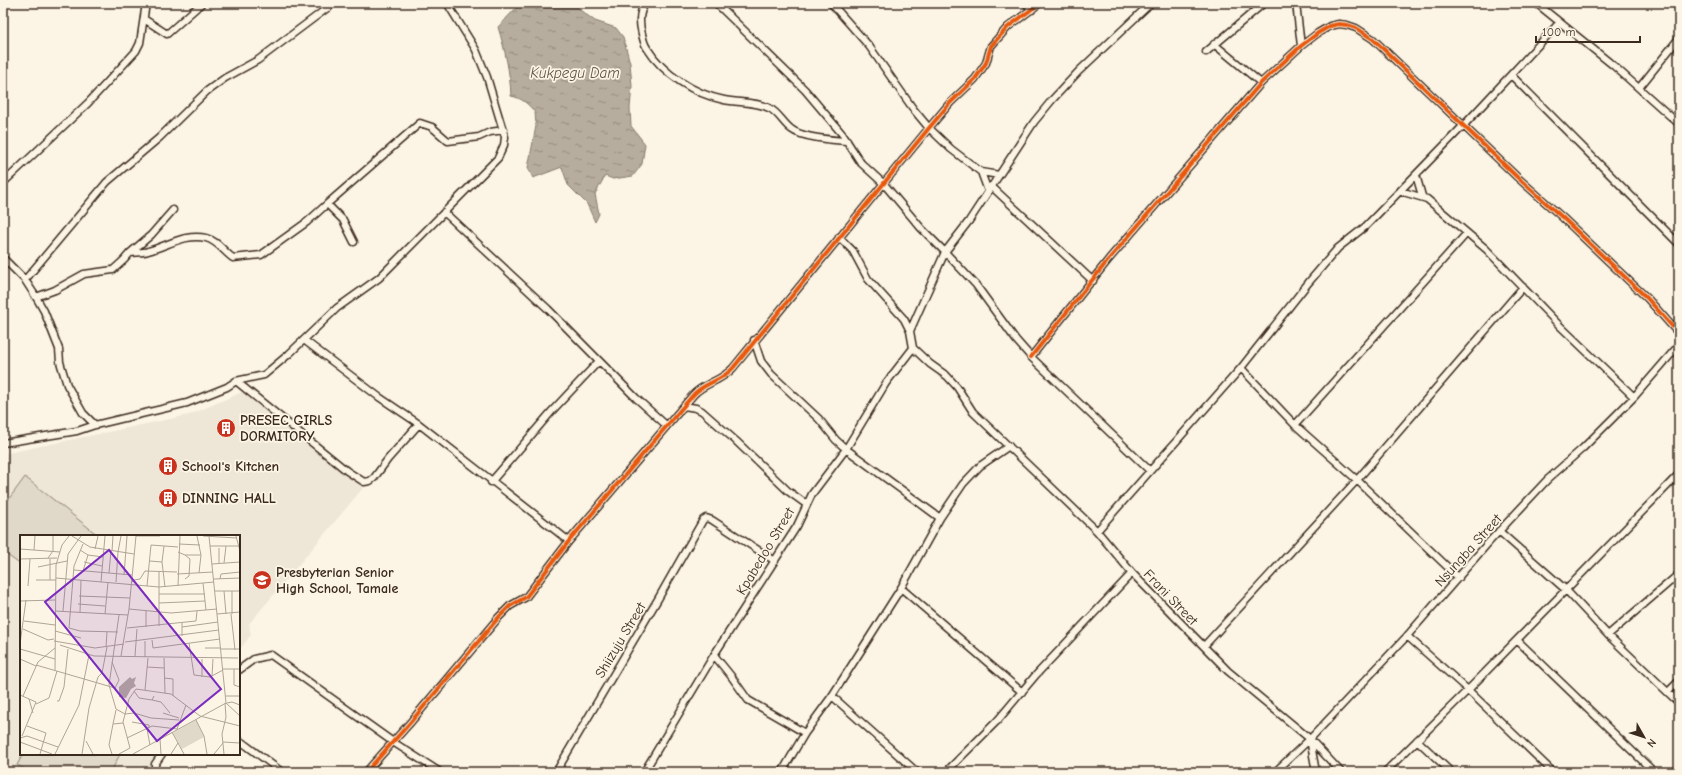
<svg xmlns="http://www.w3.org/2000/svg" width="1682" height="775" font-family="'Comic Neue',sans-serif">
<defs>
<pattern id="water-ripples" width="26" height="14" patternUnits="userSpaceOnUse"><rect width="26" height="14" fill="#b7ad9e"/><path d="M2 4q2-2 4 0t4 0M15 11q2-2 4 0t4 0" fill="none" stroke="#968d80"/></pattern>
</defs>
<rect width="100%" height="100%" fill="#fcf5e5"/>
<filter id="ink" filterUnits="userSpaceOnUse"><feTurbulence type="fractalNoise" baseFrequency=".025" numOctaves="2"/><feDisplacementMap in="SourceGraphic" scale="8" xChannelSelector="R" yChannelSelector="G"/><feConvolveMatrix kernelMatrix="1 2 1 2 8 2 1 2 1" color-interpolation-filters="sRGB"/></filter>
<g filter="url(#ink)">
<!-- built -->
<path fill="#eee6d6" d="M247 390 363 488 249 624 251 635 239 650V536H21V754H167L155 772H3V454L189 415Z"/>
<!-- park -->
<path fill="#e0d8c8" stroke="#8e8173" d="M25 477 99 536H21V565L3 552V507Z
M23 754H120L111 772H30L17 765Z"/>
<!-- water -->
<path fill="url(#water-ripples)" stroke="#85796b" d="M521 3H573L580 10 595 21 616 28 623 37 630 63 632 86 630 108 631 126 645 144 642 164 633 176 613 179 605 176 595 194 599 214 595 222 587 204 568 185 562 167 533 178 528 168 536 126 535 112C528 104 522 98 511 96 510 72 505 50 498 27Z"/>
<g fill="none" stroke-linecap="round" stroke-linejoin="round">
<!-- minor casing -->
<g stroke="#3b2a1e" stroke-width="9">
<path id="minor" d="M646 3C638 12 639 23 642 34 643 39 644 44 647 48 663 74 694 94 724 100 738 103 756 101 769 108 778 112 783 123 791 129 802 138 833 140 847 141
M716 3 805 90 843 135 861 163 884 184 921 228 945 252 976 285 1016 340 1031 357 1150 471
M831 3 869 46 914 110 929 128 951 149 981 172 999 175
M1026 3 1032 10
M1296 3 1301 46
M1536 3 1614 66 1679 124
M144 19 167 34 202 3
M1214 44 1261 83
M1206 52 1264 3
M1511 75 1679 244
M1639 88 1679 38
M981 172 988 191
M1416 175 1422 196
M3 183 88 103 136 51 140 43 146 3
M991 186 1093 281
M1400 191 1427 199 1486 249 1559 325 1634 397
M444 212 548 309 636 398 666 425
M839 237 853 251 868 279 904 319 910 331 913 348 930 364 947 376 957 387 973 412 1097 531 1132 573
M354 242 343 220 327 204 420 123 432 127 448 141 479 137 490 132 504 130
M130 253C136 252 143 253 148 251 167 246 186 233 206 238 218 241 224 252 233 258L261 255 307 222 327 204
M3 258 25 280 36 297 44 311 59 349 60 362 67 385 83 413 95 425
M25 280 107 182 159 138 207 91 225 78 258 60 334 3
M36 297 55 290 84 274 113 270 124 260 130 253 151 235 173 210
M910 331 945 252 969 221 1034 122 1052 100 1079 71 1151 3
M304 340 379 397 419 424 569 541
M754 340 761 361 771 374 819 419 836 440 846 449 940 518
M1031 357 1109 259 1261 83 1301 46 1318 33 1330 26 1339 24 1347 25 1356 28 1373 39 1517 177 1563 218 1647 298 1679 334
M1241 368 1295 425 1357 480 1459 578
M236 381 347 471 364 482 370 481 374 478 388 459 419 424
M684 406 696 408 702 411 736 441 788 491 806 504
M1295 425 1467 233
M3 443 77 431 95 425 187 403 227 387 236 381 264 375 289 354 337 308 379 278 498 158 504 145 505 137 487 77 476 50 447 3
M491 482 552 411 599 361
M1097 531 1241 368 1309 282 1338 248 1366 226 1464 125 1559 23
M1499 531 1566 590 1608 635 1679 703
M901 588 1022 692
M1608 635 1679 574
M1407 636 1468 690 1553 772
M1517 640 1654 772
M1204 646 1357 480 1523 287
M714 655 731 676 748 700 805 733
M239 670 254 659 271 655 393 742 440 772
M1668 692 1679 681
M832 696 917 772
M1310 739 1316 772
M239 740 282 772
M1417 740 1451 772
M155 772V764L162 754
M366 772 409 724 499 617 510 606 526 597 569 541 694 394C706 382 720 382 733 368L929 128 950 103 975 79 986 63 991 46 999 37 1008 27 1040 3
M556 772 658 599 703 520 706 518 712 520 775 561
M644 772 714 655 797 526 812 494 846 449 886 383 913 348
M782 772 805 733 832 696 901 588 940 518 963 484 980 466 1009 446
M946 772 998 720 1035 676 1132 573 1228 671 1310 739 1341 772
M1275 772 1310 739 1407 636 1489 542 1547 480 1583 448 1634 397 1679 345
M1385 772 1468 690 1679 474
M1676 772 1679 769"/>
</g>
<!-- minor -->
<use href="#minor" stroke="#fcf5e5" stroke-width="6"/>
<!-- cycleway casing -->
<g stroke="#fcf5e5" stroke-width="6">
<path id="cycleway" d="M1031 357 1109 259 1261 83 1301 46 1318 33 1330 26 1339 24 1347 25 1356 28 1373 39 1517 177 1563 218 1647 298 1679 334
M366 772 409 724 499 617 510 606 526 597 569 541 694 394C706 382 720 382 733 368L929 128 950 103 975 79 986 63 991 46 999 37 1008 27 1040 3"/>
</g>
<!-- cycleway -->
<use href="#cycleway" stroke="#e8590c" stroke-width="4"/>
</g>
</g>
<!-- icons -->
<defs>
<g id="building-disc" transform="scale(1)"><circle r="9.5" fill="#c8321e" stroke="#fcf5e5"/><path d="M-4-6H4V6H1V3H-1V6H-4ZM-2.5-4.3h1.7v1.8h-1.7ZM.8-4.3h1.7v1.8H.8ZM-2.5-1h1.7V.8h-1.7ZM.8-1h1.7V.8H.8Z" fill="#fff"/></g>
<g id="school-disc" transform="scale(1)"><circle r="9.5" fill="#c8321e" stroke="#fcf5e5"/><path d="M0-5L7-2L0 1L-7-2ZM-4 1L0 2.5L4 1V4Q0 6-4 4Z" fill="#fff"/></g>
</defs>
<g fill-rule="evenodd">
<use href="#building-disc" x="226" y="428"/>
<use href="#building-disc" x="168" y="466"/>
<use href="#building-disc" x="168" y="498"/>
<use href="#school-disc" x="262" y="580"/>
</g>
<g text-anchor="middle" stroke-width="3.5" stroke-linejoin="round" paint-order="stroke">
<!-- poi labels -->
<g font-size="14" font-weight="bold" fill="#3b2a1e" stroke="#fcf5e5" text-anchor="start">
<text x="240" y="425">PRESEC GIRLS<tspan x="240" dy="16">DORMITORY</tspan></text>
<text x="182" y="471">School's Kitchen</text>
<text x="182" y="503">DINNING HALL</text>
<text x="276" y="577">Presbyterian Senior<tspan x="276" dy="16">High School, Tamale</tspan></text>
</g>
<!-- street labels -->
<g font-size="14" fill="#3b2a1e" stroke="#fcf5e5">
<text transform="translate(1468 550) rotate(-48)" y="5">Nsungba Street</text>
<text transform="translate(765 551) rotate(-59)" y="5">Kpabedoo Street</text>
<text transform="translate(1171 597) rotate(46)" y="5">Frani Street</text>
<text transform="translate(620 640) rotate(-59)" y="5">Shiizuju Street</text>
</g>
<!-- water labels -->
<g font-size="15" font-style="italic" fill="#605144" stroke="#fcf5e5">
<text x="575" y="78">Kukpegu Dam</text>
</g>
</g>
<!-- overview -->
<g transform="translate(20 535)">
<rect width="220" height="220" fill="#fcf5e5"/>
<path d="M176 185 184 202 162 214 153 198Z" fill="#e0d8c8"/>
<path d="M110 142 112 144 116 142 114 148 116 151 111 154 106 163 99 162V152Z" fill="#b7ad9e"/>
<path fill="none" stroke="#afa495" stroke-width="1" d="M52 1 70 12 114 19M116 1 109 74 151 78 197 74M116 1H140M177 1 181 20 179 38M183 1 217 3M216 1 220 16M63 9 54 31 49 93 60 96 98 97M159 9 180 10M144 11 142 27 145 52M190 11H219M0 14 40 17M75 14 78 1M14 15 15 1M60 15 68 20 83 22M92 16 93 1M98 17 101 1M158 17 165 20H181M28 23 33 16V1M0 24 37 23M130 26 142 27M64 27 82 31M199 28V13M204 28 206 11M192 29 220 27M18 32 47 26M54 35 112 40M63 36 68 20M139 36V91M89 38 91 16M157 39 193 37M104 40 107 1M36 43 139 52 194 47M165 44 169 41 170 24 165 20M194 44 220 43M200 44 201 39 220 37M16 45H36M30 45V24M81 47 85 1M96 47 98 17M111 48 114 45 120 44 125 36 157 37M183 48 186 75M8 51 10 24M127 51 131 10 158 12M158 51 160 1M195 56H220M204 56 206 79M139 59H185M59 61 110 63M0 66 35 65M139 68 185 66M58 69 85 71M35 76 108 80M43 76 48 19 61 1M60 78 61 45M85 79 88 47M197 79 220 77M211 79 215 115M212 79V56M99 80 89 150 96 174 105 179 114 178 131 183 159 185M4 86 35 90M162 88V101M126 92V76M162 92 198 87M107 93 176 86 177 76M3 94 28 105 34 104M35 96 61 103M132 105 133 113 200 104M34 106 75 113 104 109M125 106V122M105 107 199 95M169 108 174 140 190 142 203 135M0 109 6 65M40 110 74 121 218 123M86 112 87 97M185 113H201M0 114 35 124M201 114H220M101 121 109 74M115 121 117 94M144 123 145 158M0 124 16 131M182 124V142M16 130 95 153 99 145 92 127M127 132 144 133M203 134H220M214 134V150L220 152M35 135 36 30 42 10 49 1M192 141 193 124M144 143 153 144V161M125 155 128 123M114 156 119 163 132 165 134 161M0 160 16 167M3 161 18 127 35 113M206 161H220M9 164 13 178M132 165 141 167 150 178M37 166H39L44 152 48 114M206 168 220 181M207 168 212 167 220 170M16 169 29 163 37 136M143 178 159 183M176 185 184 201 187 219M112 187 129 190V193M93 189 96 175M7 191 26 198 20 219M127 194 130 210M157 194 166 170M152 197 164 219M2 201 16 167M0 203 7 201 38 212M107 203 132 191 157 194M140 204 141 219M66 206 73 219M0 207 32 219M203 207 220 208M35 219 59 170 69 120M62 219 69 173 78 142 82 138 87 112M92 219 89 210 93 189 103 188M99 219 110 213 103 187 109 164 116 154 151 159 180 181 220 191M113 219 206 168 189 1M151 219 158 208M194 219 203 208M204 219 202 199 206 182 205 168"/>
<path fill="#7b2cbf" fill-opacity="0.15" stroke="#7b2cbf" stroke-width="2" d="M89 15 201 154 137 206 25 67Z"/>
<rect width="220" height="220" fill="none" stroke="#3b2a1e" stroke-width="2"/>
</g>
<!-- margin -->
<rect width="1682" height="775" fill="none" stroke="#fcf5e5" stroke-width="16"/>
<rect x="8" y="8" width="1666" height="759" fill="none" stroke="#3b2a1e" stroke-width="1.5" filter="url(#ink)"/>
<!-- north arrow -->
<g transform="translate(1644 737) rotate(129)" stroke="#fcf5e5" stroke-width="3" paint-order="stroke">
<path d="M0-3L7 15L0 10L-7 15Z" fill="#3b2a1e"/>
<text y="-6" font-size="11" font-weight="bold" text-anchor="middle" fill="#3b2a1e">N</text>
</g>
<!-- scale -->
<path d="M1536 36v6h104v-6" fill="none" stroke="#3b2a1e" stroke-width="2"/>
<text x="1542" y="36" font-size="12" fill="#3b2a1e" stroke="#fcf5e5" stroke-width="3" paint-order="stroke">100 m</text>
</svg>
